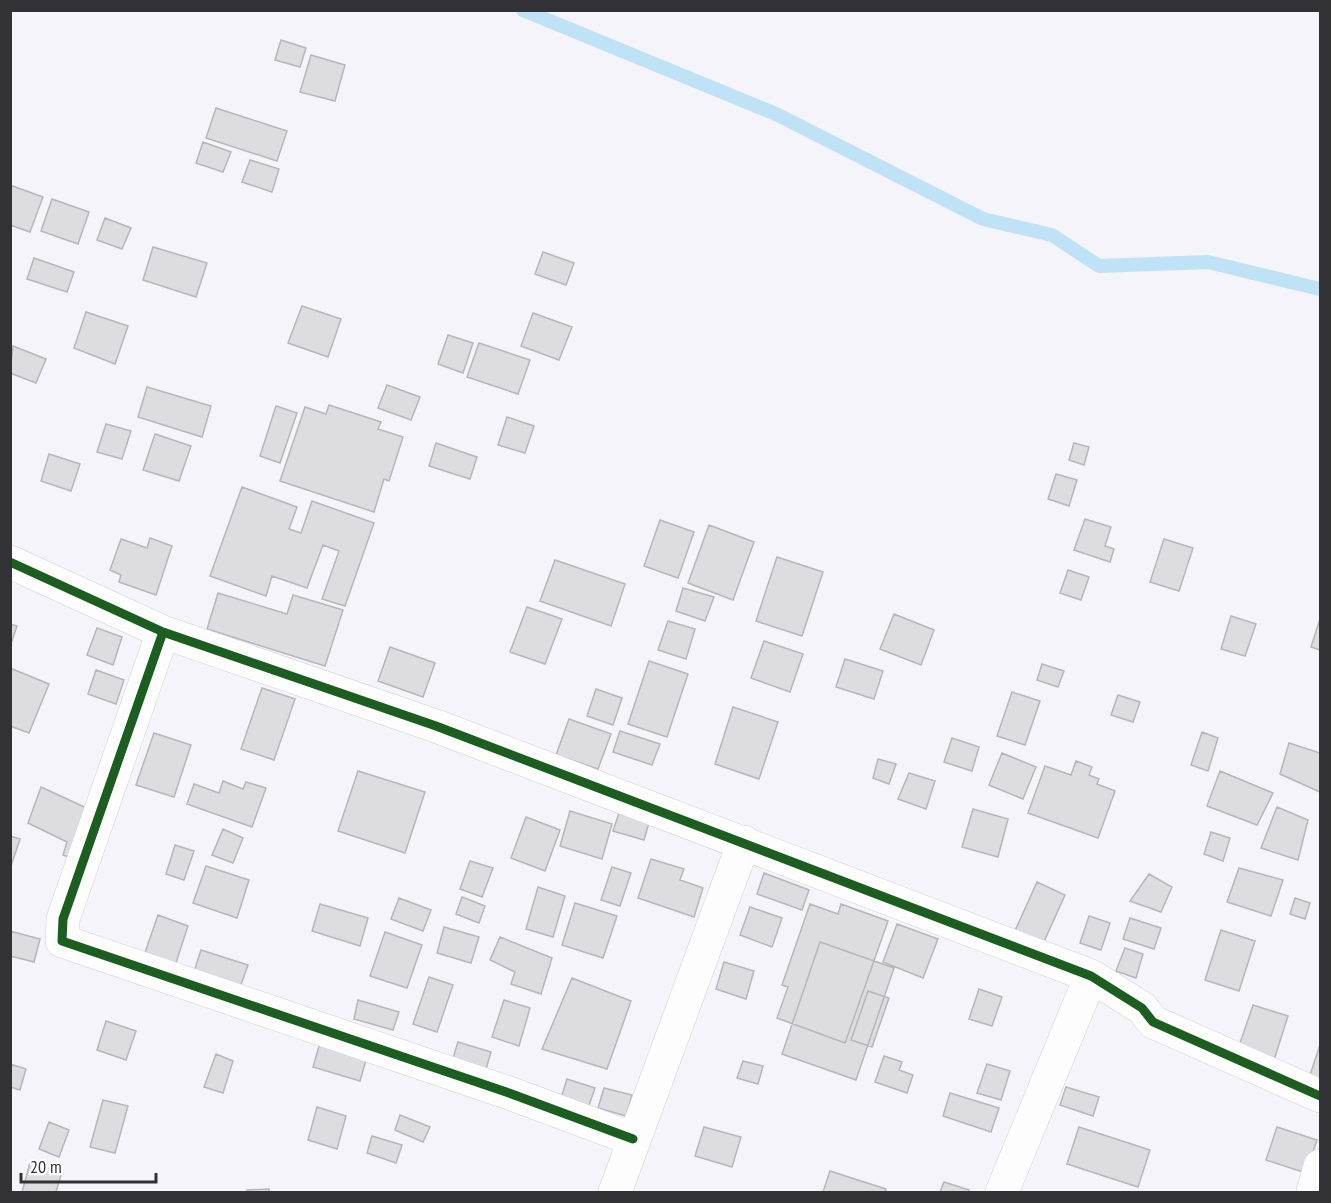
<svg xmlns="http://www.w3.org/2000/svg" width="1331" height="1203" font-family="'PT Sans Narrow',sans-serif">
<rect width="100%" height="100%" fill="#f4f4fa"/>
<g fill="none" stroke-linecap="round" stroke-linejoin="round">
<!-- stream -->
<path stroke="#c0e2f6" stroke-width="14" d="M523 10 776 114 983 219 1052 235 1099 266 1208 262 1320 289"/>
</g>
<!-- building -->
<path fill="#dddce1" stroke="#b7b6bb" stroke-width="1.5" d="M281 40 306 48 300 67 275 60Z
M311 55 345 65 335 101 300 92Z
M216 108 287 131 277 161 206 138Z
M203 142 231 152 223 172 196 163Z
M250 160 279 169 272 192 242 182Z
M10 185 43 197 30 232 10 225Z
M52 199 89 212 78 244 41 231Z
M105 218 131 228 122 249 97 240Z
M153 247 207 263 196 297 143 280Z
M543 252 574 263 566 285 535 274Z
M34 258 74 272 67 292 27 279Z
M302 306 341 319 328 357 288 343Z
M86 312 128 326 115 364 74 348Z
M533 313 572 327 559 360 521 346Z
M448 335 473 343 463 373 438 364Z
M479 343 530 360 518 394 467 377Z
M13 346 46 359 36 383 10 373Z
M387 385 420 397 411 420 378 408Z
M147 387 211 406 202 437 138 417Z
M329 405 381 422 378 429 403 437 389 481 384 479 374 512 280 481 305 407 326 414Z
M276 406 297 413 280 463 260 456Z
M507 417 534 426 525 453 498 445Z
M106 424 131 431 122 459 97 452Z
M155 434 191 446 179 481 143 470Z
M436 443 477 457 470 479 429 466Z
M1074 443 1089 447 1084 465 1069 460Z
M49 454 80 464 71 491 41 481Z
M1056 474 1077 480 1069 506 1048 499Z
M242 487 297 507 289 529 301 533 312 501 374 523 345 606 322 599 339 551 323 545 307 588 272 576 266 596 210 576Z
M1085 519 1111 527 1105 546 1114 549 1110 562 1074 550Z
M660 520 694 532 678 578 644 566Z
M709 525 754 542 733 600 688 583Z
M150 538 172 546 156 595 119 582 121 575 110 570 121 539 147 548Z
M1164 539 1193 548 1179 591 1150 582Z
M777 557 823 572 802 636 756 621Z
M555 560 625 584 611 626 540 601Z
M1068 570 1089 577 1081 600 1060 593Z
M683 588 714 597 705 621 676 611Z
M218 593 287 614 293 595 343 610 325 666 207 629Z
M527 607 562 619 545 664 510 652Z
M894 614 934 630 921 665 880 649Z
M1231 616 1256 624 1245 656 1221 649Z
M1320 619V650L1311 647Z
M668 621 695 629 686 659 658 650Z
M10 624 17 626 10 647Z
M97 628 122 637 113 665 87 655Z
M764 641 803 654 790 692 751 678Z
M390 647 435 663 423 697 378 681Z
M845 659 883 671 874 699 836 687Z
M649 661 688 674 667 737 628 724Z
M1042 664 1064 671 1058 687 1037 680Z
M10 668 49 684 29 733 10 726Z
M96 670 124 680 116 704 88 694Z
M262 688 295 699 274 760 241 749Z
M596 689 622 698 613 725 587 716Z
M1012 692 1040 701 1025 745 997 736Z
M1118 695 1140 702 1133 722 1111 715Z
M733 707 778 722 759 779 715 764Z
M569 719 611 734 598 769 556 755Z
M620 731 660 744 652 765 613 752Z
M1202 732 1218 738 1208 771 1191 765Z
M154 733 191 745 174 797 136 785Z
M952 738 979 747 972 771 944 762Z
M1289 743 1320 753V792L1280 774Z
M1002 753 1036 767 1023 799 989 785Z
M878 759 896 764 889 784 873 778Z
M1076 761 1092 767 1089 775 1099 779 1097 784 1115 791 1098 838 1028 813 1045 766 1071 775Z
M358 771 425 792 405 853 338 831Z
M1220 771 1273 793 1257 825 1207 806Z
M909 773 935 781 926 809 898 799Z
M223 781 243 789 246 782 266 788 252 827 187 804 194 784 219 793Z
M41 787 93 811 77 860 63 855 67 842 28 823Z
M1277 807 1308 820 1298 860 1261 848Z
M973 809 1008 819 998 857 962 847Z
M620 810 650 819 644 840 613 831Z
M570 811 612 824 602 859 560 846Z
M526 817 560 830 545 871 511 858Z
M223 829 243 838 233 863 212 855Z
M1211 832 1230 838 1223 861 1204 854Z
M10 836 20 839 10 869Z
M175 845 194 851 184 880 166 874Z
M651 859 684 869 680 880 703 888 694 917 638 898Z
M470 861 493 868 482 897 460 889Z
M206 866 249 880 237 918 193 903Z
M612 867 631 873 620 906 601 900Z
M1239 868 1283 880 1271 916 1227 902Z
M764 873 809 890 802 910 757 894Z
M1149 874 1172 887 1161 912 1130 901Z
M1037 882 1065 895 1042 946 1014 933Z
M538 887 565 896 553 937 526 929Z
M462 897 485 906 479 923 456 914Z
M399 898 431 910 423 931 391 919Z
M1295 898 1310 903 1305 919 1290 914Z
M575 903 617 916 603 958 562 945Z
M320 904 368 918 360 946 312 931Z
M810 904 838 914 841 904 888 921 845 1043 777 1018 788 987 782 985Z
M750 907 782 918 772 947 740 935Z
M158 915 188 926 172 975 141 964Z
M1089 916 1110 923 1101 950 1080 943Z
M1130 918 1161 928 1154 949 1123 939Z
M897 924 938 939 923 978 883 962Z
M444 927 479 937 471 963 437 953Z
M1221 930 1255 941 1239 991 1205 980Z
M10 931 40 939 34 962 10 956Z
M385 932 422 945 407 988 370 976Z
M500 937 552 958 541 994 511 984 515 972 490 960Z
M820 942 894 968 856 1080 782 1054Z
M1125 948 1143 954 1136 978 1116 971Z
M201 950 248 965 237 996 191 981Z
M724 962 754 971 746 999 716 989Z
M429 977 453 985 437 1032 413 1024Z
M572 978 631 1001 607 1069 542 1049Z
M979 989 1002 997 992 1026 969 1019Z
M868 991 889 998 872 1047 851 1040Z
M358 1000 399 1012 393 1030 354 1019Z
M504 1000 530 1008 519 1046 492 1037Z
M1253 1005 1288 1016 1274 1060 1238 1049Z
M106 1021 136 1031 126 1060 97 1050Z
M322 1036 369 1050 360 1081 313 1067Z
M458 1042 491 1052 484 1076 451 1065Z
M1320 1045V1091L1306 1087Z
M216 1054 233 1061 223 1093 204 1087Z
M884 1056 902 1062 899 1070 913 1075 907 1093 875 1082Z
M743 1061 763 1066 758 1084 737 1078Z
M10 1064 26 1069 20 1090 10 1087Z
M987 1064 1010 1071 1001 1100 977 1093Z
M567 1079 595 1088 585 1117 558 1108Z
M1066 1087 1099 1097 1093 1116 1060 1105Z
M604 1088 632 1095 626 1116 598 1108Z
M950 1093 999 1108 991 1132 943 1116Z
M103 1100 128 1106 115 1153 90 1147Z
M317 1107 346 1116 337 1149 308 1140Z
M400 1115 430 1127 423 1142 395 1130Z
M49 1122 69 1130 59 1157 39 1149Z
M704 1127 741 1137 732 1167 695 1156Z
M1079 1127 1150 1150 1138 1187 1067 1164Z
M1277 1127 1317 1140 1306 1173 1266 1160Z
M372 1136 402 1145 396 1163 367 1153Z
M30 1163 62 1172 56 1192H22Z
M830 1171 886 1189 885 1192H823Z
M944 1182 969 1190 968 1192H940Z
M269 1189V1192H247V1190Z"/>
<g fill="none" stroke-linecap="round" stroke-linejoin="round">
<!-- street casing -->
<g stroke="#d2d2d7" stroke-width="34">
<path id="street" d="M10 562 163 632 436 726 1091 976 1142 1008 1153 1022 1320 1096
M163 632 63 919 62 941 509 1093 633 1139
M615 1192 744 842
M1002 1192 1091 976
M1313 1192 1320 1166"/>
</g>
<!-- street -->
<use href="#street" stroke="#fdfdfe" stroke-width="33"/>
<!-- cycleway casing -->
<g stroke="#fff" stroke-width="13">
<path id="cycleway" d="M10 562 163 632 436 726 1091 976 1142 1008 1153 1022 1320 1096
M163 632 63 919 62 941 509 1093 633 1139"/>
</g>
<!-- cycleway -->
<use href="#cycleway" stroke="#1b5e20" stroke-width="9"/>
</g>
<!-- border -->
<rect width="1331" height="1203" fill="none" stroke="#323236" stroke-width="24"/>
<!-- scale -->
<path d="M21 1173v9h135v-9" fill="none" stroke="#323236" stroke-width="3"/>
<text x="30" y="1173" font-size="18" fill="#323236" stroke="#ffffff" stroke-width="4.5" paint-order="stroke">20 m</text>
</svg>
